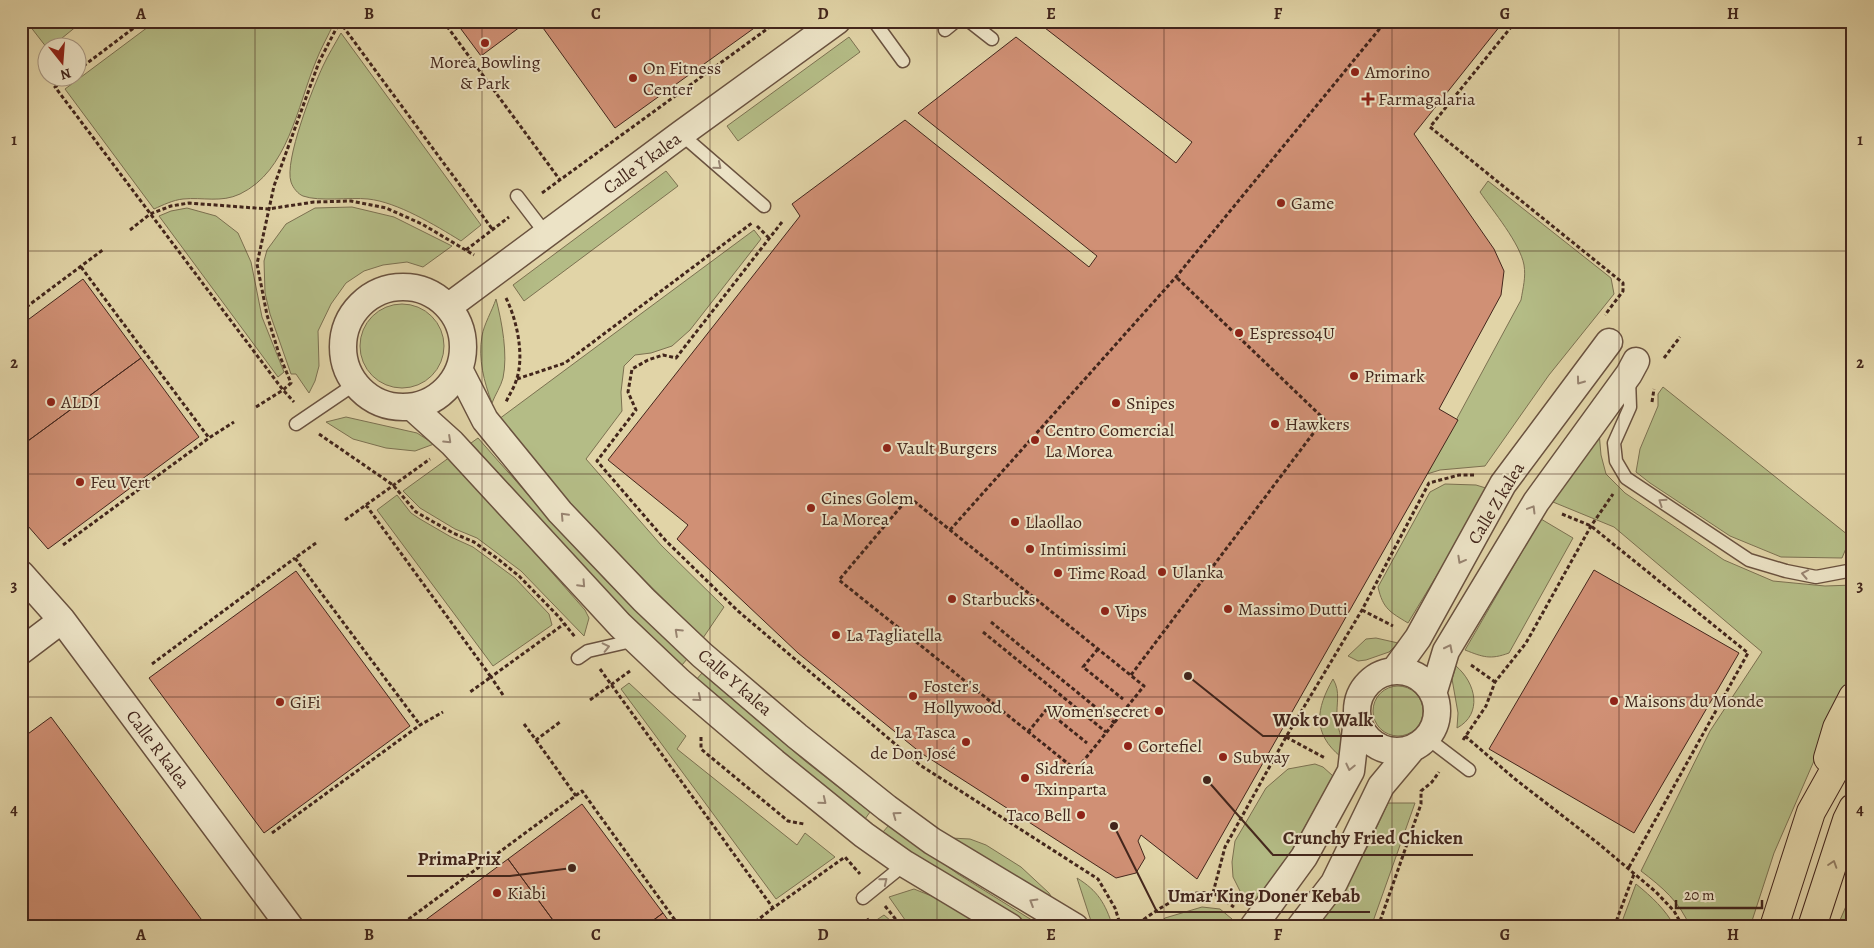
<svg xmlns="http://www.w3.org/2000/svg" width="1874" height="948" font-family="Alegreya,serif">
<rect width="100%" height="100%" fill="#e1d4a7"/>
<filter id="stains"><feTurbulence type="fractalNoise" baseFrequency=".004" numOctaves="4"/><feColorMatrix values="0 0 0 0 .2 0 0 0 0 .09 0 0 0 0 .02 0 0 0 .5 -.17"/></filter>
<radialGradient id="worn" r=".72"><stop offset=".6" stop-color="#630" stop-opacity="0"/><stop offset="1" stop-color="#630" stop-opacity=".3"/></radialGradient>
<!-- green -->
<path fill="#b4bc86" stroke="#7c7151" d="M26 21H83L51 47 47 48Z
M156 21H333L334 23C328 36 321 48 316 61 297 107 288 171 240 194 221 203 203 197 183 199 173 200 163 205 154 209L65 89Z
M341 33 481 225 461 241C435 225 397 202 368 199 349 197 320 202 303 196 298 194 293 188 291 182 284 161 313 87 323 66 328 55 335 44 341 33Z
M849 37 860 52 738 141 727 126Z
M666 171 678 186 524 301 513 285Z
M1488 181 1611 278 1614 294 1549 375 1485 466 1440 470 1427 474 1521 300C1523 288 1526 277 1524 265 1520 243 1493 211 1480 192Z
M352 207 394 217 452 246 423 267 407 262 383 265 364 271 346 283 331 304 318 331 319 366 315 381 309 393 296 374H291L270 314 265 293 264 261 267 250 286 224 315 208Z
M187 208 216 216 238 233 251 262 262 317 284 372 278 377 159 216 171 211Z
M754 230 761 239 690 330 672 346 651 353 635 355 624 366 621 392 622 411 586 459 661 545 724 607 703 638C632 568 560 498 499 419Z
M496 299C502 322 508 355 503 378 501 386 495 395 492 403 484 382 478 359 482 336 484 324 492 311 496 299Z
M360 346a42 42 0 1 1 84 0a42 42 0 1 1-84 0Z
M1663 387 1853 539V544L1847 546 1842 558 1781 557 1730 536 1650 483 1636 472 1640 449 1658 406V394Z
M346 417 417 433 434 444 415 451 386 448 353 439 326 422Z
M1599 432 1601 455 1606 474 1625 493 1724 560 1773 581 1825 586 1853 585V671L1774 853 1750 927H1690C1680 902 1662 887 1641 871L1710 731 1762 652 1614 527 1553 502Z
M478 438 575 548 617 592 687 659 682 665 611 597 568 553 471 443Z
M450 457 585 610 589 618 584 636 521 571 477 538 455 529 420 508 403 491Z
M1445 484 1476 485 1489 489 1408 623C1390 612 1383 609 1378 587L1430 492Z
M397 495 411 513 420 519 451 537 473 547 515 578 549 614 552 625 493 666 377 510Z
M1541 519 1573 538 1509 653C1490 660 1483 657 1465 650Z
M1376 638 1398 643 1389 652 1366 660 1358 661 1348 656 1366 639Z
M1456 666C1476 683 1483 714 1457 728L1458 713 1452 679Z
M702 673 805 761 870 812 865 819 773 747 696 680Z
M1333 679C1341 692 1336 704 1337 718 1338 733 1345 741 1341 757 1312 733 1316 709 1333 679Z
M629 683 686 736 677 749 797 845 805 833 835 857 776 899 621 689Z
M1373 711a25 25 0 1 1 50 0a25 25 0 1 1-50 0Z
M1315 764 1323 767 1333 776 1292 850 1252 906 1242 895 1233 877 1232 862 1235 841 1266 788 1288 769Z
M1388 803H1415L1371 927H1315L1346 886 1368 846Z
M889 825 958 874 1043 927H1024L1020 925 962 888 883 832Z
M951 838 970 839 986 845 1021 867 1049 893 1062 913Z
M1077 878C1098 891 1105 903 1113 927H1094L1091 921Z
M1636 884C1652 897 1665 909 1675 927H1620Z
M914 889 944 901 984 927H910L889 897Z
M1853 890V927H1837Z
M1202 907 1220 909 1232 919 1217 927H1154L1165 918Z
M884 915 898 927H880L875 921Z"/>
<!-- building -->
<path fill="#d09075" stroke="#43261c" d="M455 21H528L481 56Z
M538 21H764L615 128Z
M1036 21H1504L1414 134 1494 249 1504 271 1501 295 1439 409 1458 420 1197 879 1141 835 1138 841 1145 858 1136 873 1116 878 921 753 798 653 677 539 688 525 608 460 800 216 792 204 905 120 1089 267 1097 256 918 113 1016 37 1176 163 1192 142Z
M83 279 141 358 21 446V325Z
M141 358 199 437 48 549 21 518V446Z
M1594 570 1739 653 1634 833 1489 749Z
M296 571 410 726 264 833 149 678Z
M51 717 207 927H21V739Z
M582 804 663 913 644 927H558L508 859Z
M508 859 558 927H416Z
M663 913 673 927H644Z"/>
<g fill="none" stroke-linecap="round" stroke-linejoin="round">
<!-- service casing -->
<g stroke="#6a523f" stroke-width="15">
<path id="service" d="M874 21 903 61
M969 21 992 39
M945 30 956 21
M681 134 764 206
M517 196 546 234
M1629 379 1630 407 1614 443 1616 461 1626 478 1749 560 1786 571 1816 577 1853 570
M296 424 355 384
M578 658 588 651 636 640
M1427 738 1469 770
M863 898 905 864"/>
</g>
<!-- minor casing -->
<g stroke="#6a523f" stroke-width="29">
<path id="minor" d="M343 347a60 60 0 1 1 120 0a60 60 0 1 1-120 0Z
M448 307 681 134 837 21
M459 369 485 420 560 512 644 600 702 655 797 736 887 808 932 841 1075 927
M412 407 452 443 620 625 679 681 774 762 864 835 905 864 1010 927
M21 574 62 620 290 927
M21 651 62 620
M1357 711a40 40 0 1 1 80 0a40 40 0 1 1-80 0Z
M1394 671 1418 638 1503 484 1609 342
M1433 694 1446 651 1536 502 1629 374 1636 361
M1253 927 1304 857 1351 771 1357 719
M1300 927 1334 883 1381 786 1412 749"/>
</g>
<!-- trunk casing -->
<g stroke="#43261c" stroke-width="30">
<path id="trunk" d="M1828 758 1837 728 1853 697
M1774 927 1811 812 1853 737
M1812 927 1847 820 1853 808"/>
</g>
<!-- path -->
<path stroke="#43261c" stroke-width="3" stroke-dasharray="4 2.5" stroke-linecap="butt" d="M339 21 493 230
M443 21 560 180
M1516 21 1430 127 1623 283V291L1605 315
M1836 21 1850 33
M78 70 143 21
M68 78 55 87 283 390 294 402
M542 193 778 21
M782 222 676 358 663 355 648 360 632 369 628 392 636 410 597 461 666 541 738 611 920 765 1098 879 1115 908 1121 927
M757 226 769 238
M130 230 150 214 171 206 189 203 268 209 314 202 351 201 386 208 422 224 474 255
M466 250 509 217
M81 267 209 438 234 422
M506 298C517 320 525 357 516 381 514 388 509 395 506 402
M21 311 104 249
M1664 358 1680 337
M517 379 565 363 752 223
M1652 402 1654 389
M256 407 283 390 291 383 279 354 267 315 257 264 274 186 319 62 336 29 340 23
M319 434 393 485 416 512 453 533 474 542 498 559 519 576 559 617 575 637
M909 497 1144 686 1076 770 839 580Z
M366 505 491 677 470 692
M1562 514 1591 526 1748 653 1628 869
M345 520 430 459
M950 530 1176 277 1386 21
M316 543 295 558 420 725
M63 545 209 438
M1362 610 1393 626
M991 622 1115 723
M983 632 1106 732
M1098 649 1083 667 1123 699
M152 664 295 558
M1471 665 1495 682
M600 669 773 908 845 857 860 874
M1131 675 1324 419 1176 277
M503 695 491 677 564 624
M590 700 630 671
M524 724 536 740 560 722
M1028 732 1046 710 1087 743
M1465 736 1515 779 1599 844 1656 892 1674 911 1683 927
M701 737V749L788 821 804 824
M1286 737 1325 758
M536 740 576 796
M1463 740 1486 706 1495 682 1526 643 1591 526 1613 494
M272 833 420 725 443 712
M1213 893 1225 847 1286 737 1362 610 1429 483 1459 475H1475
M885 906 902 927
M869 919 866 921 870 927
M750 926 773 908
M398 927 582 791 680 927
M1133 927C1155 912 1182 889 1211 893 1218 894 1228 903 1234 907
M1378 927 1421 804V791L1432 782 1439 772
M1614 927 1634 874"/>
<!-- service -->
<use href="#service" stroke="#ece3c6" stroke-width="12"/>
<!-- minor -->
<use href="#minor" stroke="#ece3c6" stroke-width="26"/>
<!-- trunk -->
<use href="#trunk" stroke="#e1d4a7" stroke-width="28"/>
</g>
<!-- one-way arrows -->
<defs><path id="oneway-chevron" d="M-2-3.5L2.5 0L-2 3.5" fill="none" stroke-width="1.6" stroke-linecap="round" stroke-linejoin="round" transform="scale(1.25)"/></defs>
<g stroke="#988471">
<use href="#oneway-chevron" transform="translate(718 166) rotate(40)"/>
<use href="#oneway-chevron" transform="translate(1580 381) rotate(126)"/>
<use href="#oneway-chevron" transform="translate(448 440) rotate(43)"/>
<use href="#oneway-chevron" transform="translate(1662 502) rotate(-146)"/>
<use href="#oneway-chevron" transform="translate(1532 509) rotate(-59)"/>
<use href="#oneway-chevron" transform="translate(564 516) rotate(-133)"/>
<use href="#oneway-chevron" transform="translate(1461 560) rotate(119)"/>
<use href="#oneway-chevron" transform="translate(1805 574) rotate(-169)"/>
<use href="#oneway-chevron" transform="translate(582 584) rotate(47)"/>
<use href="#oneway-chevron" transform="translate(678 632) rotate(-137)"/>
<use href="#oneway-chevron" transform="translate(606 647) rotate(-13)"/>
<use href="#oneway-chevron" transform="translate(1449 648) rotate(-63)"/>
<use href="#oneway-chevron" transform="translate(698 698) rotate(40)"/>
<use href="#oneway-chevron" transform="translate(1350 767) rotate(103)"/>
<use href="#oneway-chevron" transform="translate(823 801) rotate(39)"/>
<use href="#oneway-chevron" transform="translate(896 815) rotate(-144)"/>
<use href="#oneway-chevron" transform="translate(884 881) rotate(-39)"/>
<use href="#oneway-chevron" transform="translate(1033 902) rotate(-149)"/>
</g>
<use stroke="#927d62" href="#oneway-chevron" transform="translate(1833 864) rotate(-72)"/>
<!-- grid -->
<path fill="none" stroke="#43261c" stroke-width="1" stroke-opacity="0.55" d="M255 21V927M482 21V927M710 21V927M937 21V927M1164 21V927M1392 21V927M1619 21V927M21 251H1853M21 474H1853M21 697H1853"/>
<!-- markers -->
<g fill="#8f2418" stroke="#ece3c6" stroke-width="2">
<circle cx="485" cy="43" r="5"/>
<circle cx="1355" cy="72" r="5"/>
<circle cx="633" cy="78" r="5"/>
<path d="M1365.5 91.5h5v5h5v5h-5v5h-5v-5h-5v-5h5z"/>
<circle cx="1281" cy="203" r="5"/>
<circle cx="1239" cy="333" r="5"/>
<circle cx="1354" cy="376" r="5"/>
<circle cx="51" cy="402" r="5"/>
<circle cx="1116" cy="403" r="5"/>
<circle cx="1275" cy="424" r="5"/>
<circle cx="1035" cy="440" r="5"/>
<circle cx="887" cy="448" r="5"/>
<circle cx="80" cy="482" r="5"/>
<circle cx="811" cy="508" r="5"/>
<circle cx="1015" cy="522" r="5"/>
<circle cx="1030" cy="549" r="5"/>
<circle cx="1162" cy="572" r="5"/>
<circle cx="1058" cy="573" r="5"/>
<circle cx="952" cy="599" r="5"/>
<circle cx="1228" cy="609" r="5"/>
<circle cx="1105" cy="611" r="5"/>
<circle cx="836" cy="635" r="5"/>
<circle cx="913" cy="696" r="5"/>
<circle cx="1614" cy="701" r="5"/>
<circle cx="280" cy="702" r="5"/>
<circle cx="1159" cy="711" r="5"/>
<circle cx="966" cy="742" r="5"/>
<circle cx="1128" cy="746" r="5"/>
<circle cx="1223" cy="757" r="5"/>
<circle cx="1025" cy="778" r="5"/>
<circle cx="1081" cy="815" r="5"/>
<circle cx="497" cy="893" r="5"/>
</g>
<g text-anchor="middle" stroke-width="4" stroke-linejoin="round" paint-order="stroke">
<!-- poi labels -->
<g font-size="18" fill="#43261c" stroke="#ece3c6" text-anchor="start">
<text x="485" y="68" text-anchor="middle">Morea Bowling<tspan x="485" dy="21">&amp; Park</tspan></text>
<text x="643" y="74">On Fitness<tspan x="643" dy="21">Center</tspan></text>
<text x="1365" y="78">Amorino</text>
<text x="1378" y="105">Farmagalaria</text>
<text x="1291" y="209">Game</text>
<text x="1249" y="339">Espresso4U</text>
<text x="1364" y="382">Primark</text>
<text x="61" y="408">ALDI</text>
<text x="1126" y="409">Snipes</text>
<text x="1285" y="430">Hawkers</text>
<text x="1045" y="436">Centro Comercial<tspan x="1045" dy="21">La Morea</tspan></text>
<text x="897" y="454">Vault Burgers</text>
<text x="90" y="488">Feu Vert</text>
<text x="821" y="504">Cines Golem<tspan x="821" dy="21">La Morea</tspan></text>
<text x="1025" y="528">Llaollao</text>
<text x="1040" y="555">Intimissimi</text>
<text x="1172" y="578">Ulanka</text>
<text x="1068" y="579">Time Road</text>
<text x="962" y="605">Starbucks</text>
<text x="1238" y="615">Massimo Dutti</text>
<text x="1115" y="617">Vips</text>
<text x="846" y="641">La Tagliatella</text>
<text x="923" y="692">Foster's<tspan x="923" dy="21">Hollywood</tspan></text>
<text x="1624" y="707">Maisons du Monde</text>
<text x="290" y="708">GiFi</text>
<text x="1149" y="717" text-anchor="end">Women'secret</text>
<text x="956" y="738" text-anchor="end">La Tasca<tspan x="956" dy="21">de Don José</tspan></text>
<text x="1138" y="752">Cortefiel</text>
<text x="1233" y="763">Subway</text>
<text x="1035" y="774">Sidrería<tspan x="1035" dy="21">Txinparta</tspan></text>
<text x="1071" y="821" text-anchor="end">Taco Bell</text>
<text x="507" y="899">Kiabi</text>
</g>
<!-- street labels -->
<g font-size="18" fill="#43261c" stroke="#ece3c6">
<text transform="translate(642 163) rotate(-36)" y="6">Calle Y kalea</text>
<text transform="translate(1496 503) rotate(-59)" y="6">Calle Z kalea</text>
<text transform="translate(735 682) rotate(41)" y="6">Calle Y kalea</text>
<text transform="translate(158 749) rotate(53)" y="6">Calle R kalea</text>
</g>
</g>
<!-- callouts -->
<path fill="none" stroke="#43261c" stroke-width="2" d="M1188 676L1263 736H1383M1207 780L1273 855H1473M572 868L510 876H407M1114 826L1157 912H1370"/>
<g fill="#43261c" stroke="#ece3c6" stroke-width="2">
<circle cx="1188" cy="676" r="5"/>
<circle cx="1207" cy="780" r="5"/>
<circle cx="572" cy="868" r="5"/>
<circle cx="1114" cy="826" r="5"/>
</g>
<g font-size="19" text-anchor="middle" font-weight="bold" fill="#43261c" stroke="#ece3c6" stroke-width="4" stroke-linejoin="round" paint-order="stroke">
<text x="1323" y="726">Wok to Walk</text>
<text x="1373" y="844">Crunchy Fried Chicken</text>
<text x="459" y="865">PrimaPrix</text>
<text x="1264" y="902">Umar King Doner Kebab</text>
</g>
<!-- margin -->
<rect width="1874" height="948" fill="none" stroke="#e1d4a7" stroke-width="55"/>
<!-- north arrow -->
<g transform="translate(62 62) rotate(163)"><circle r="24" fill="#ece3c6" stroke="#a89782"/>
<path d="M0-4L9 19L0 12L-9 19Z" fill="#8f2418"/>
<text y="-8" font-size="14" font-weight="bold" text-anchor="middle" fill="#43261c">N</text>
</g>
<!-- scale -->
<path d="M1676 900v8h86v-8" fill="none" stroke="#43261c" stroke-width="2.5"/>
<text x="1684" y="900" font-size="15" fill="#43261c" stroke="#ece3c6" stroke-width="4" paint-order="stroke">20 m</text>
<rect x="28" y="28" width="1818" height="892" fill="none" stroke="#43261c" stroke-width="2"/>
<g font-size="16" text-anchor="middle" font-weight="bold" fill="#43261c">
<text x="141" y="19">A</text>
<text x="369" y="19">B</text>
<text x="596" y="19">C</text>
<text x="823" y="19">D</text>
<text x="1051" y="19">E</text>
<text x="1278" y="19">F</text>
<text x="1505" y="19">G</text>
<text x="1733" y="19">H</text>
<text x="14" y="145">1</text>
<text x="1860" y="145">1</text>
<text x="14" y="368">2</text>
<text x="1860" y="368">2</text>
<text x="14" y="591">3</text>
<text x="1860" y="591">3</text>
<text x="14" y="815">4</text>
<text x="1860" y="815">4</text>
<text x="141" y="940">A</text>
<text x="369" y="940">B</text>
<text x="596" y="940">C</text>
<text x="823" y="940">D</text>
<text x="1051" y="940">E</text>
<text x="1278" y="940">F</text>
<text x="1505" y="940">G</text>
<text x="1733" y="940">H</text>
</g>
<rect width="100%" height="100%" filter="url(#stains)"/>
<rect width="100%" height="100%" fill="url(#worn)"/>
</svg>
